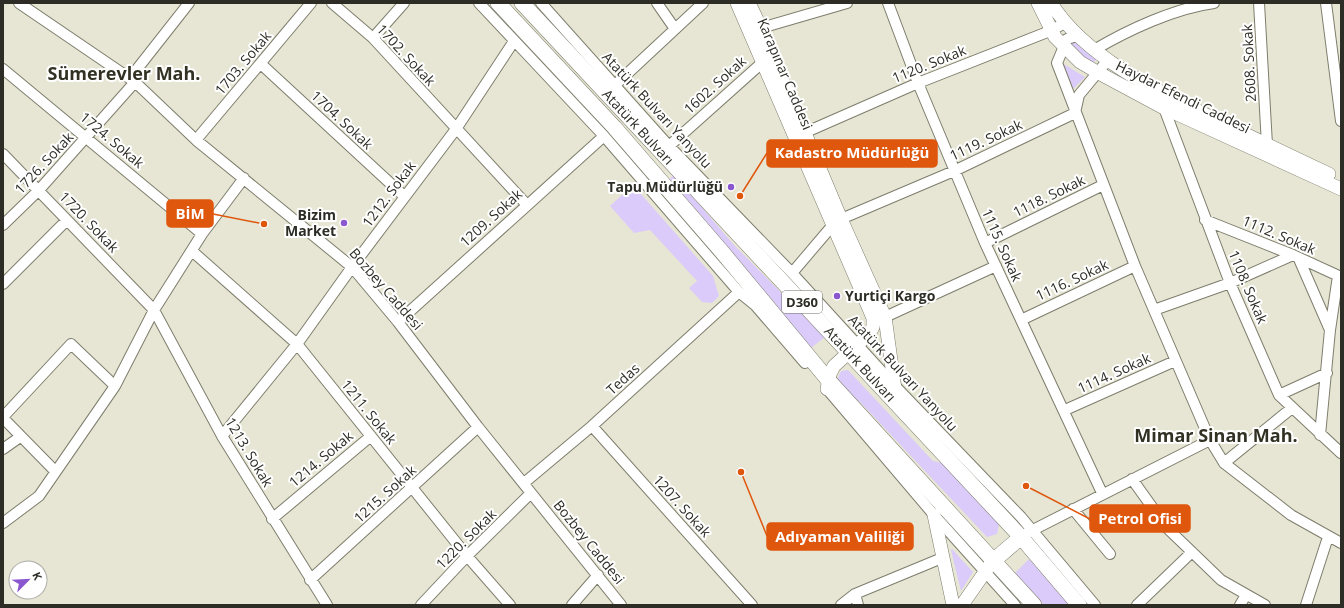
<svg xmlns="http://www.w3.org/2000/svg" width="1344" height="608" font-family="'Open Sans',sans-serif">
<rect width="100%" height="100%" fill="#e7e6d4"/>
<!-- green -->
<path fill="#dbcbfa" d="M1075 42 1097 58 1091 67 1068 44Z
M1062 63 1085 77 1073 89Z
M674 175 735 246 825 337 811 348 670 179Z
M633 185 713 276 719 296 712 303 702 302 689 288 697 281 650 230 634 233 610 206Z
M848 370 933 461 942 463 999 524 997 534 987 537 860 402 853 398 837 380 841 371Z
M952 549 973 572 961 591 951 550Z
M1029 559 1070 605H1044L1015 573Z"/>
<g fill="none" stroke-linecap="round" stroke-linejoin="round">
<!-- minor casing -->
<g stroke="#7e7d6c" stroke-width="12">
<path id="minor" d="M19 3 135 82 196 140 352 267 398 322 478 427 621 605
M332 3 373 38 527 205
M479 3 604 136 739 292 755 305 805 363
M541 3 669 146 792 273 895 386 1021 517 1095 605
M657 3 675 29
M888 3 918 83 985 243 1102 493
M1259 3 1267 145
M1326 3 1341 121
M761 28 847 3
M1077 36 1067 39 1057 63 1135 266 1210 440 1224 463 1291 515 1341 543
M373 38 404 3
M1094 50C1128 30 1175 8 1214 3
M261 64 404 196
M3 69 202 234
M130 78 189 3
M614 86 703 3
M1164 108 1230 283 1279 395 1341 453
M804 133 918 83 1050 31 1065 23
M196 140 311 3
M669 146 763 62
M3 154 154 310 222 436 327 605
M841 219 954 171 1075 113 1079 95 1108 60
M1205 220 1293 255 1341 277
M3 225 39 190 135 82
M985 243 1103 185
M192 251 297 344 467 556 510 605
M1299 259 1330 330
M792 273 832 226
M3 284 67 220
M1154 310 1230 283 1293 255
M885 317 996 266
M1021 320 1135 266
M398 322 604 136
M827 389 934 515 1015 605
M1279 395 1327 373
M1065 410 1175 361
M3 417 71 344 115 386
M3 418 55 471
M592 426 752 605
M1320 435 1330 330 1338 276
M222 436 297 344 352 267 456 129 514 41
M3 449 20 437
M1224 463 1292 408
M1132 479 1167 528 1192 552 1221 580 1265 605
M524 483 592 426 739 292
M1073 509 1110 554
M272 519 371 436
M3 523 39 496 115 386 154 310 202 234 244 178
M1027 533 1210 440
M310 580 478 427
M855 594 858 605
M421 605 467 556 531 493
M572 605 598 575
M841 605 855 594 942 558
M1137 605 1192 552
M1240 605 1246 595
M1306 605 1328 537"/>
</g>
<!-- major casing -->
<g stroke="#7e7d6c" stroke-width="14">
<path id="major" d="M737 3 873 318V327L869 334 834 366 830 374 827 389
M749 3 761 28 841 219 885 317 897 404
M1038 3 1055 37 1080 62 1097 72 1164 108 1341 189
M1051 3C1086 59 1163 94 1221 122 1257 140 1293 157 1329 174
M934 515 953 605
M962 605 992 562"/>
</g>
<!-- highway casing -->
<g stroke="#7e7d6c" stroke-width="16">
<path id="highway" d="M498 3 614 127 723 253 829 381 1034 605
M522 3 1021 537 1079 605
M992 562 1021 537"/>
</g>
<!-- minor -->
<use href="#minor" stroke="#fff" stroke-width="10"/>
<!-- major -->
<use href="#major" stroke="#fff" stroke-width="13"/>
<!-- highway -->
<use href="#highway" stroke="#fff" stroke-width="15"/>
</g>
<!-- markers -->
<g fill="#8b57cf" stroke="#fff" stroke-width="1.5">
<circle cx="731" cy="187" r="4"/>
<circle cx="344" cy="223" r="4"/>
<circle cx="837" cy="296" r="4"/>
</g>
<g text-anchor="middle" stroke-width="4" stroke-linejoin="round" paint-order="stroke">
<!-- shield labels -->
<rect fill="#fff" stroke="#6c6c67" stroke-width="1" x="782" y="291" width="40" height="22" rx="3"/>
<g font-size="13" font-weight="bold" fill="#2d2d26">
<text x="802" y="307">D360</text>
</g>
<!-- street labels -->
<g font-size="14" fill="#2d2d26" stroke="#fff">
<text transform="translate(406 55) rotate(47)" y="5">1702. Sokak</text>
<text transform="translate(243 63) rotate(-50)" y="5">1703. Sokak</text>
<text transform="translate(1249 63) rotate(-93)" y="5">2608. Sokak</text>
<text transform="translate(929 64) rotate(-22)" y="5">1120. Sokak</text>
<text transform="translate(785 74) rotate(67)" y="5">Karapınar Caddesi</text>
<text transform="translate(715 85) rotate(-42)" y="5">1602. Sokak</text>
<text transform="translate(1183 97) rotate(26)" y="5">Haydar Efendi Caddesi</text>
<text transform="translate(657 110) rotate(47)" y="5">Atatürk Bulvarı Yanyolu</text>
<text transform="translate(342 120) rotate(43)" y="5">1704. Sokak</text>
<text transform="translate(638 127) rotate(47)" y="5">Atatürk Bulvarı</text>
<text transform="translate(112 140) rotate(40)" y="5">1724. Sokak</text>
<text transform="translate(986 140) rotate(-25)" y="5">1119. Sokak</text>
<text transform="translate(44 163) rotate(-47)" y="5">1726. Sokak</text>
<text transform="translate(389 194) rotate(-53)" y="5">1212. Sokak</text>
<text transform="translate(1049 196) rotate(-26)" y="5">1118. Sokak</text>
<text transform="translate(491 218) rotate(-42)" y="5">1209. Sokak</text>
<text transform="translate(89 222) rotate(46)" y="5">1720. Sokak</text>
<text transform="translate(1279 235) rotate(23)" y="5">1112. Sokak</text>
<text transform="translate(1002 245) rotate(66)" y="5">1115. Sokak</text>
<text transform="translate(1072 280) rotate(-25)" y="5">1116. Sokak</text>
<text transform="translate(1248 287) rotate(67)" y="5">1108. Sokak</text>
<text transform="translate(386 289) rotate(49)" y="5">Bozbey Caddesi</text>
<text transform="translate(860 364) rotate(47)" y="5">Atatürk Bulvarı</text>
<text transform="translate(903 373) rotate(47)" y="5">Atatürk Bulvarı Yanyolu</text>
<text transform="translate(1114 373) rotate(-24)" y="5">1114. Sokak</text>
<text transform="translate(623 379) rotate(-42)" y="5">Tedas</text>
<text transform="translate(369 412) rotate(51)" y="5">1211. Sokak</text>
<text transform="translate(249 452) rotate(59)" y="5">1213. Sokak</text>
<text transform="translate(321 459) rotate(-40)" y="5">1214. Sokak</text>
<text transform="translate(385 494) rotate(-42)" y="5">1215. Sokak</text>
<text transform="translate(682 506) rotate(48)" y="5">1207. Sokak</text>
<text transform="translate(466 539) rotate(-45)" y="5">1220. Sokak</text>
<text transform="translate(589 542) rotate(51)" y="5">Bozbey Caddesi</text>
</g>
<!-- poi labels -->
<g font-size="14" font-weight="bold" fill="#2d2d26" stroke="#fff" text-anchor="end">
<text x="723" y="192">Tapu Müdürlüğü</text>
<text x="336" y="220">Bizim<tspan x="336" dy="16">Market</tspan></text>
<text x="845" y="301" text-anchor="start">Yurtiçi Kargo</text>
</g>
<!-- district labels -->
<g font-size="18" font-weight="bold" fill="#323123" stroke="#fff">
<text x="124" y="80">Sümerevler Mah.</text>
<text x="1216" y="442">Mimar Sinan Mah.</text>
</g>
</g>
<!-- callouts -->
<path fill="none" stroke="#df570d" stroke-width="1.5" d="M740 196L767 153M264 224L213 214M1026 486L1090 519M741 472L767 536"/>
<g fill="#df570d" stroke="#fff" stroke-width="1.5">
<circle cx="740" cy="196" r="4"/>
<circle cx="264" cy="224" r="4"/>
<circle cx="1026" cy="486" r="4"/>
<circle cx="741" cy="472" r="4"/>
</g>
<g fill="#df570d" stroke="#df570d" stroke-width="1.5">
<rect x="767" y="140" width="170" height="27" rx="4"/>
<rect x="167" y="200" width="46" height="27" rx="4"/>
<rect x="1090" y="505" width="100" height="27" rx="4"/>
<rect x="767" y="523" width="146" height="27" rx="4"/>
</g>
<g font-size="15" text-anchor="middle" font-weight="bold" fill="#fff">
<text x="852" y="158">Kadastro Müdürlüğü</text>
<text x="190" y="219">BİM</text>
<text x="1140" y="524">Petrol Ofisi</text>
<text x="840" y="542">Adıyaman Valiliği</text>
</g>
<!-- border -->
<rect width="1344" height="608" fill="none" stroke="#2d2d26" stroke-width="8"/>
<!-- north arrow -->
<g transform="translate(28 580) rotate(66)"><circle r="19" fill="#ffffff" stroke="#ababa8"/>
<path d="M0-3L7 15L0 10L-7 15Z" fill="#8b57cf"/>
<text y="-6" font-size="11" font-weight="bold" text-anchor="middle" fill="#2d2d26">K</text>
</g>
</svg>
